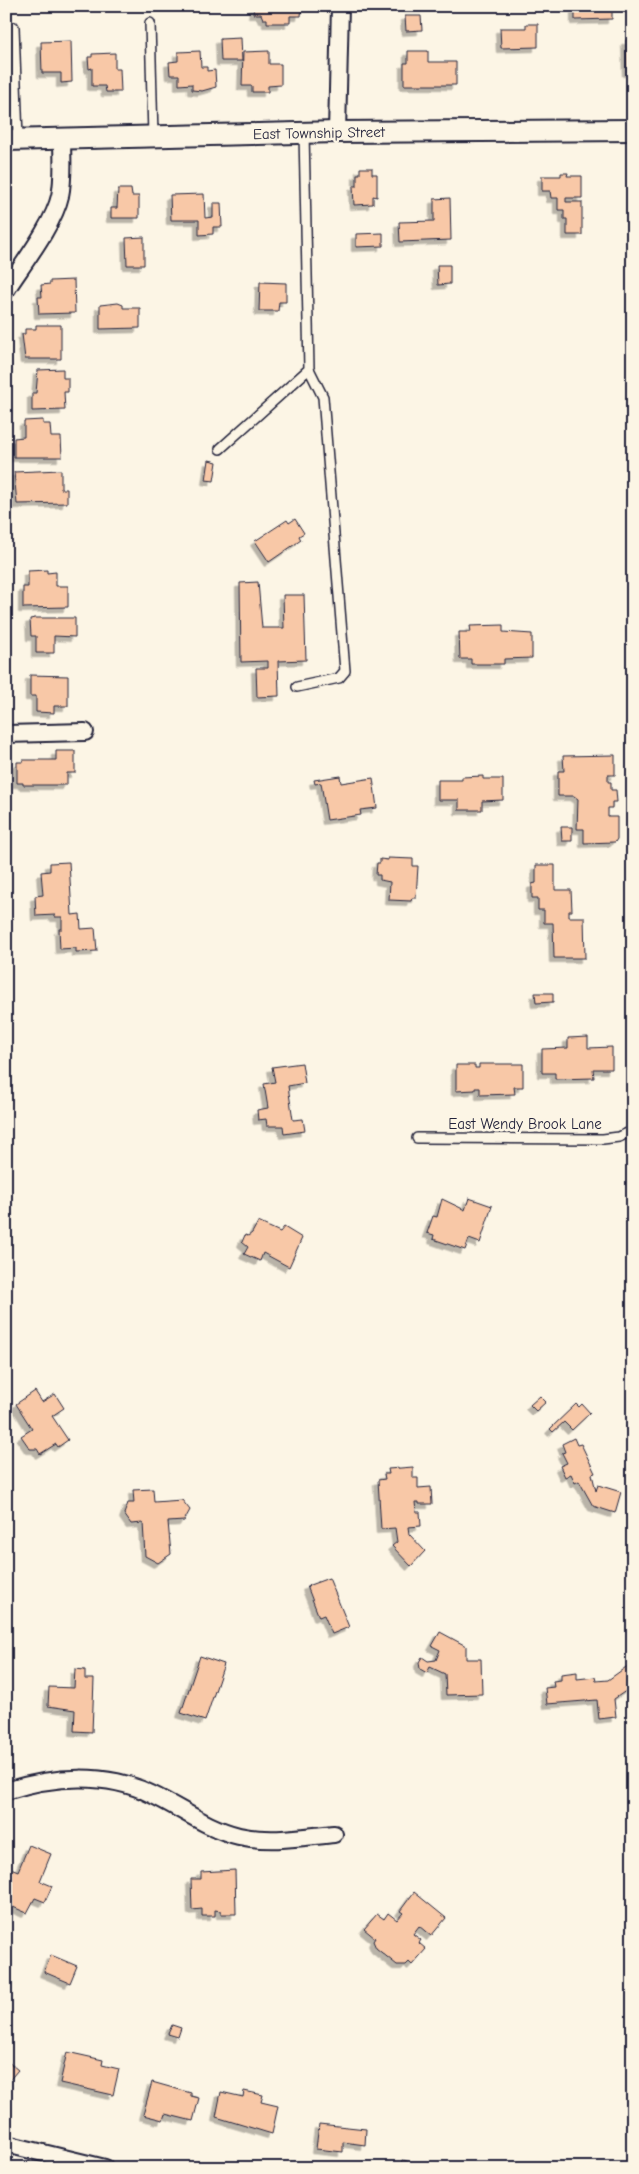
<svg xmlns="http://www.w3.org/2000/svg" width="639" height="2174" font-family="'Comic Neue',sans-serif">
<defs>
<filter id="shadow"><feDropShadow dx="-4.5" dy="4.5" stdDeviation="0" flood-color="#0004"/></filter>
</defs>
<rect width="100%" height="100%" fill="#fcf5e5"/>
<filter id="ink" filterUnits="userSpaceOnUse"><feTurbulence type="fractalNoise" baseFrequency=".02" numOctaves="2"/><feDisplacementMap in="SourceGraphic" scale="10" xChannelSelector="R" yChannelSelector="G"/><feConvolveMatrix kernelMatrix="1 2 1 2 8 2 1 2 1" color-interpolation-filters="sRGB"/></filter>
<g filter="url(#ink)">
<!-- building -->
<path fill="#f8c8a7" stroke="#22223b" filter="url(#shadow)" d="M254 6H302L301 16H290V23H267V19H263L261 14H253Z
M575 6H612V19L575 20Z
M405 16H421L422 30 406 31Z
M526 24H538V47L501 48 500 28H526Z
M241 38 242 61H221L220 39Z
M626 40H633V72H627Z
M71 41 72 82 61 83V73H42L41 42Z
M200 51 201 67H207V71L215 70 216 87 202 91 192 90V84L179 85V75H170L169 62 178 61V52Z
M269 51V64H281V85L268 86V92H252V86H242L243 52Z
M408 51H428V62H456V85H404V63H408Z
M115 53V69H120L121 92H106L105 86H92V68L89 69 88 57H92V54Z
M360 168H372V174H377V197L373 196V204L354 205 353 186H357V174H360Z
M561 173H568L567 176H582V198H566V202H582V235H567V219H564V210H558V198H551L550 191H542V176H561Z
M118 189H131L132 196H139V218H111V208H117Z
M204 194 205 218 213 217V203H221L222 227H213V234L199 235V220H171L170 195Z
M450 198 451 240 400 242 399 222 434 221V199Z
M383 233V246L356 247V234Z
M144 237V265H127L126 238Z
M437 265H450V284L438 285Z
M74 280 75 313 39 314 38 297H42L41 285 50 284V281Z
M260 282 286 283V302H279L278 311H259Z
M118 303 123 305V308H140V328L100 329V305Z
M36 325H61V359H25L22 334H25V329H36Z
M63 369V378H68V392H64L65 410 32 411V393H36L38 370Z
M43 420V424H50L51 437H61L62 457H14V438L24 437V421Z
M209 460 217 462 214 481 206 480Z
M61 470V489H67V503L17 504 14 472Z
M295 519 304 533 299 536 301 540 269 562 255 541 287 520 289 523Z
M47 570V573L56 572V586H68V607L23 608V587H28V571Z
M258 582 262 628H284L283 595H304L306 660 278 661 279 696 257 697 256 668H268V661L241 662 240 583Z
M35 618H75V637L54 636V653H36V636H31L30 619Z
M503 625V632L532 634V658L504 659V664H471V659H460L459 632H471L470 626Z
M30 675 68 676V706H54V713L36 712V696H30Z
M56 751H75V773H67V785H23V783H17V762H23V760H56Z
M615 755V775H608V782H611V790H616L617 802H612V808H608V817H617V839L615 842 584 843V829H577L578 799 574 796H558V771H564L563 756Z
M340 776 341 783 373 778 377 808 360 810 361 815 327 820 321 783 315 784 314 780Z
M483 776V779H503V800L482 801V810H459V800H438V780H462V777Z
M561 827H572V841H562Z
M388 858 413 859V866H418L416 898H412L411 901 389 900 390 882 380 880V875H376L377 863H380V859L388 860Z
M69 862 72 915 80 914 81 929 95 928 97 951 76 952V948L60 949 59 929H62V917H55V915L36 916 35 896 43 895 41 872 50 871V863Z
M536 865H555V890H571L572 911H569V917H584L585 958H554L553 923H544V910H538V898H532V884L536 883Z
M535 993H553V1002L536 1003Z
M588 1037V1048L612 1047V1069H593L594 1078 555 1079V1073H542V1049L568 1048V1038Z
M302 1063 305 1083 288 1086 293 1120 303 1119 305 1131 284 1134 283 1126H267L266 1119 258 1120 257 1110 268 1108 264 1084 275 1082 272 1067Z
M479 1064H523V1087H514L515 1094 480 1095V1088H475V1090L456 1091V1065H475V1068H479Z
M469 1198 492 1206 480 1243 469 1239 465 1250 433 1239 434 1235 427 1233 433 1216 437 1217 442 1199 465 1210Z
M258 1222 280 1232 284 1227 302 1238 289 1267 263 1253 260 1261 244 1254 248 1247 242 1242 245 1235 248 1236 252 1233Z
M35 1391 42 1402 55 1394 64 1408 52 1416 68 1440 58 1447 56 1444 40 1454 37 1449H30L21 1436 32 1429 16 1404Z
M540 1396 546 1402 536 1411 530 1405Z
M576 1404 579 1407 582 1404 590 1413 572 1430 564 1422 553 1432 550 1429Z
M574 1438 577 1445 581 1444 595 1473 592 1474 596 1491 598 1485 621 1492 615 1513 593 1506 579 1481 575 1483 571 1474 565 1477 560 1466 567 1463 562 1453 565 1452 562 1444Z
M413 1467V1478H418V1488L431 1487 432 1504H419V1502H415L416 1512H420L421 1526 408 1527 409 1534 425 1551 411 1566 392 1546 397 1542 395 1528 381 1529 378 1480 385 1479 384 1474H389L388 1469Z
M153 1489 154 1502 182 1500 190 1510 184 1521 168 1522 171 1554 158 1563 145 1556 143 1523 131 1524 124 1514 128 1503H134L133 1490Z
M329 1578 349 1627 332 1634 324 1615 319 1617 307 1586Z
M440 1632 466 1646V1659H481L482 1694 446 1695 445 1674 430 1667 427 1673 420 1669 419 1662 422 1657 428 1661 436 1660 440 1650 432 1646Z
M200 1656 224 1664 205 1721 181 1713Z
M629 1665 633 1672V1686L614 1699 616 1717 599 1719 597 1700 547 1704 545 1688 554 1687 553 1681 561 1680V1674L577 1672V1679L595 1677 596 1681 608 1680Z
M75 1669 85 1670V1679H94L92 1732 74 1731 75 1710 48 1706 49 1687 74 1688Z
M29 1845 51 1854 40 1881 52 1886 45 1902 35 1898 27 1913 6 1904 11 1886 6 1884V1866L18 1871Z
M235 1870 236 1914H221V1911L215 1910V1916H202V1909L192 1910 191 1879H201V1872Z
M414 1892 446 1918 431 1936 419 1926 413 1934 421 1940 419 1943 426 1949 412 1965 409 1962 406 1965H397L376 1948 373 1941 375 1938 364 1929 377 1914 384 1919 388 1913 397 1920 403 1913 400 1911Z
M51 1955 77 1966 70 1983 44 1972Z
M172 2025 181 2028 178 2037 168 2034Z
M67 2052 103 2060 102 2065 119 2069 113 2095 60 2083Z
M6 2060 18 2070 6 2084Z
M152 2082 191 2093V2096L199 2098 193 2121 165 2114 163 2120 143 2115Z
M244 2091 263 2095 261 2102 278 2106 272 2134 216 2117 221 2092 243 2097Z
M319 2124 366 2129 365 2145 343 2142V2152L316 2149Z
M403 2160 433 2168H401Z"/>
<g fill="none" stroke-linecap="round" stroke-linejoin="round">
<!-- service casing -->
<g stroke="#22223b" stroke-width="12">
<path id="service" d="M150 23 153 136
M14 27 18 139
M220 449 309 369
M297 687 339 678 345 671 323 397 309 369 304 133
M417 1138 603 1139 619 1137 632 1131"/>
</g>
<!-- minor casing -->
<g stroke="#22223b" stroke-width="20">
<path id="minor" d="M337 132 340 6
M6 290C22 265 54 224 60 196 64 177 62 158 62 138
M6 734 85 732
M6 1791C53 1776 106 1772 151 1794 181 1808 206 1828 239 1836 270 1843 303 1837 334 1834
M6 2144 105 2168"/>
</g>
<!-- tertiary casing -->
<g stroke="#22223b" stroke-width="24">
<path id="tertiary" d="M6 140 337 132 633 130"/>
</g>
<!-- service -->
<use href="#service" stroke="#fcf5e5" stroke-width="9"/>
<!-- minor -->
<use href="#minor" stroke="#fcf5e5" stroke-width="16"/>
<!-- tertiary -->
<use href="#tertiary" stroke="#fcf5e5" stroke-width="20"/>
</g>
</g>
<g text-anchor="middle" stroke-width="5" stroke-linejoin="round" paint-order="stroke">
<!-- street labels -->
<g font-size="15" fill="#22223b" stroke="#fcf5e5">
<text transform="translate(319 133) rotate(-1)" y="5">East Township Street</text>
<text x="525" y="1129">East Wendy Brook Lane</text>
</g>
</g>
<!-- margin -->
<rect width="639" height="2174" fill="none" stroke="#fcf5e5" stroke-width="25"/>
<rect x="12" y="12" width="614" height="2149" fill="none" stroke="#22223b" stroke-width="2" filter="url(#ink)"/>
</svg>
